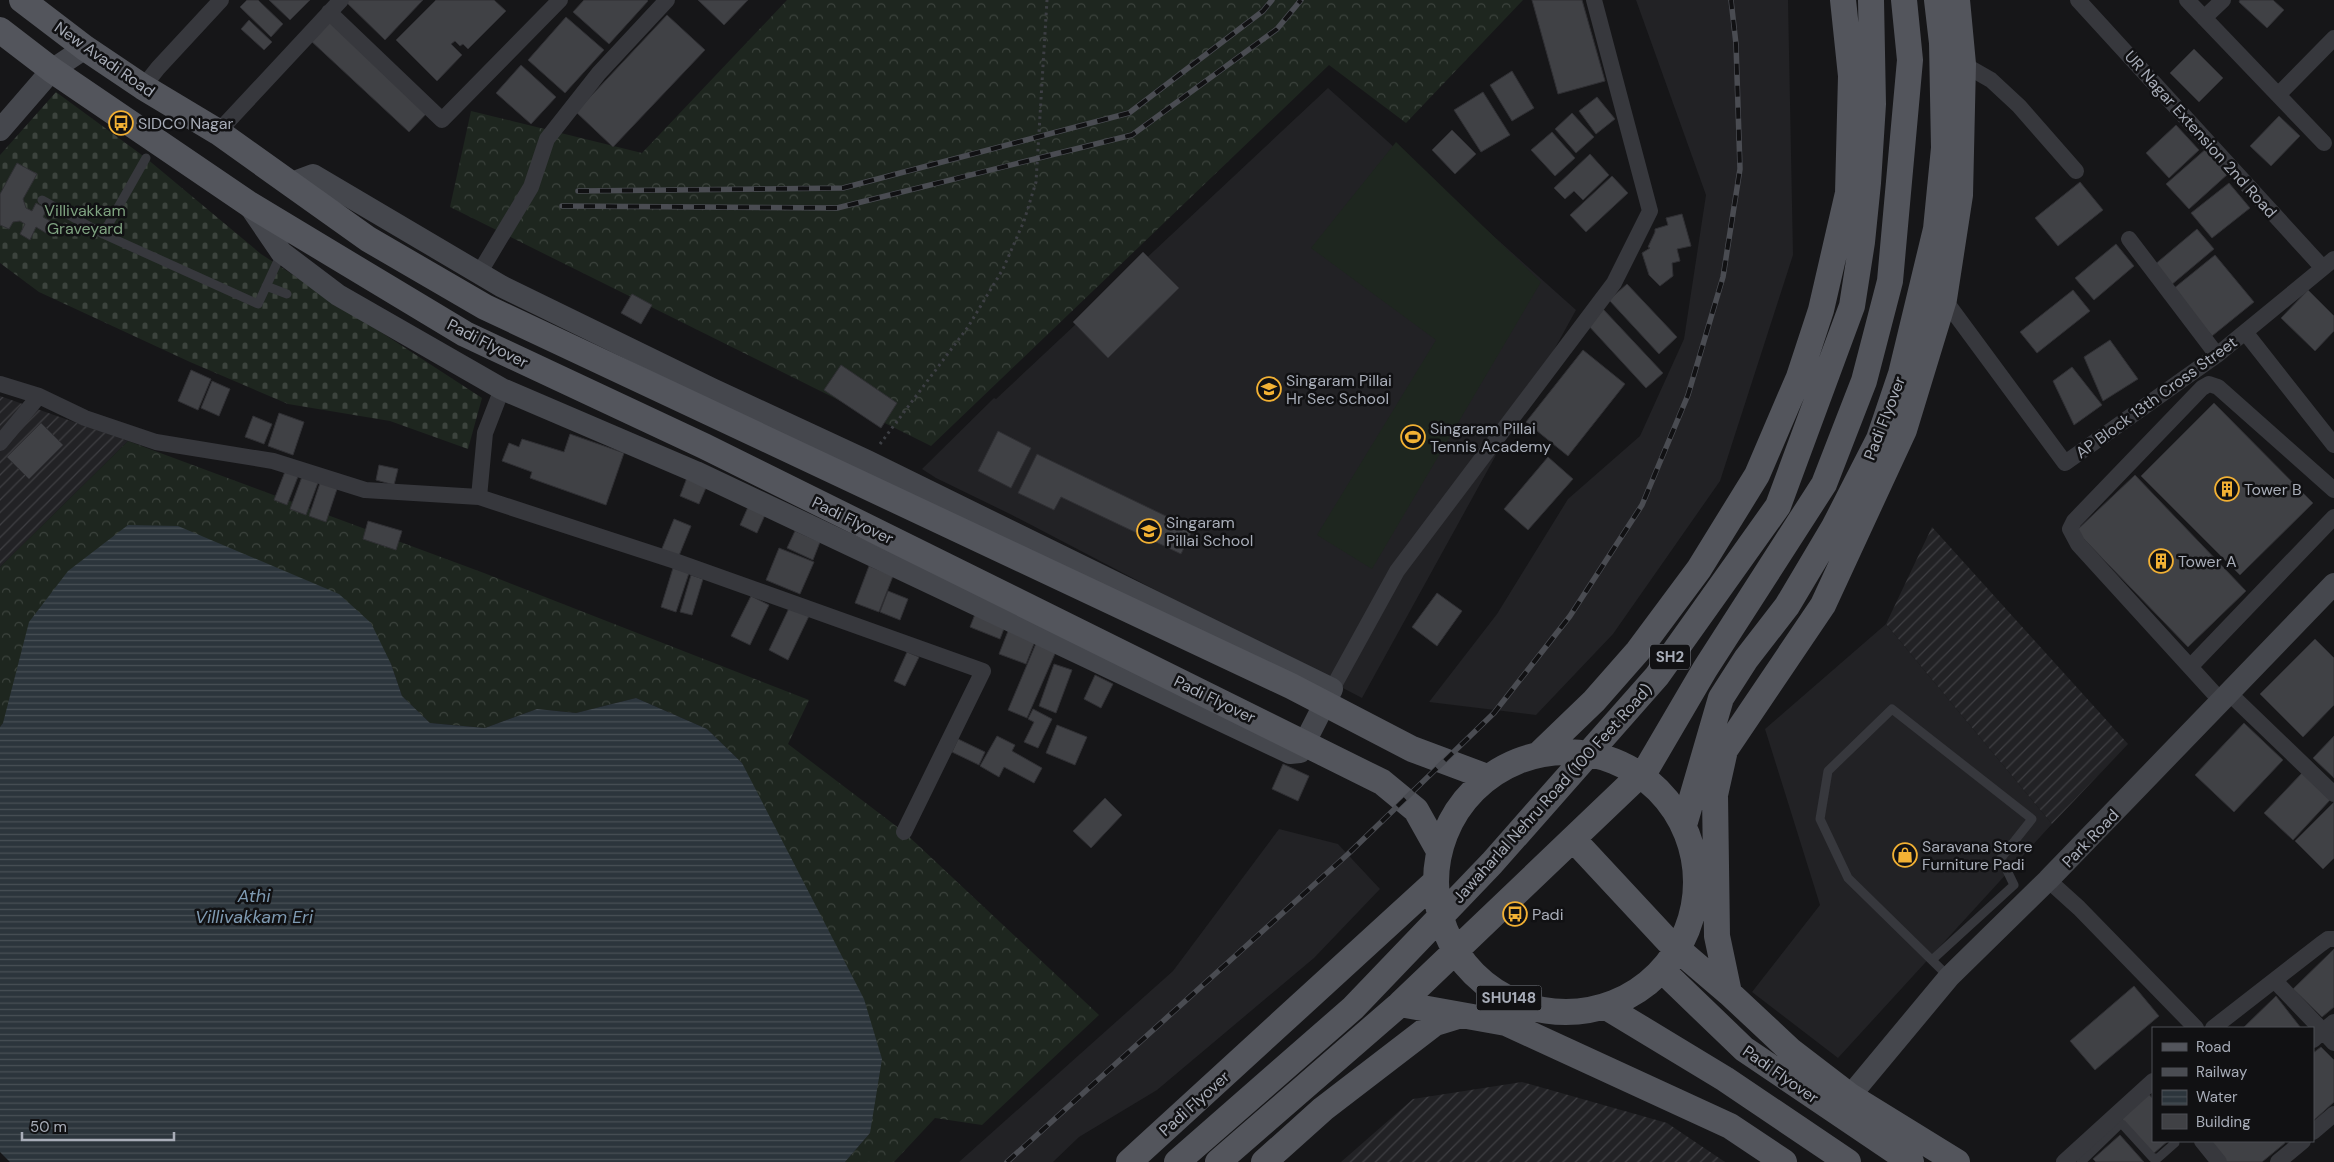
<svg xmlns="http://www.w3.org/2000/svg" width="2334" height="1162" font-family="'DM Sans',sans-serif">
<defs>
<pattern id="industrial-furrows" width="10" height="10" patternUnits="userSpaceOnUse" patternTransform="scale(1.25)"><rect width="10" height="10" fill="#222225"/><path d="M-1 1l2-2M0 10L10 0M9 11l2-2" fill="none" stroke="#3f3f43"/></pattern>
<pattern id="forest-crowns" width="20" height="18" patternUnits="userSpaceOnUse" patternTransform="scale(1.25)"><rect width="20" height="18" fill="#1e261f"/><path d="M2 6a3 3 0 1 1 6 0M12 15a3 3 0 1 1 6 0" fill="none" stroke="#3c433d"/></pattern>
<pattern id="cemetery-stones" width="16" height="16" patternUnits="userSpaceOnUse" patternTransform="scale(1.25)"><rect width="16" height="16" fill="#1e261f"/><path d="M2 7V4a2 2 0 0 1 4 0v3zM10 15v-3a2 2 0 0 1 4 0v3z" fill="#3c433d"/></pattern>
<pattern id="water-rules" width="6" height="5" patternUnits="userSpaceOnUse" patternTransform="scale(1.25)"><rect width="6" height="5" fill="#2c353c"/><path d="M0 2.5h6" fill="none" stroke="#485056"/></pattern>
</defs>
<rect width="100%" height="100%" fill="#161618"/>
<!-- built -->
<path fill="#222225" d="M1636 0H1788L1793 255 1720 481 1613 634 1536 715 1429 702 1497 614 1568 499 1640 436 1684 339 1706 195Z
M1328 88 1576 310 1362 698 1012 515 936 478 922 469 994 398 996 399Z
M1886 624 2052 824 1838 1058 1752 992 1820 905 1765 729Z
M1279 829 1338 844 1380 889 1314 958 1157 1090 1079 1137 1053 1162H959L1173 971Z"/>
<!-- industrial -->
<path fill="url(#industrial-furrows)" d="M0 396 128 441 0 567Z
M1932 527 2128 744 2052 824 1886 624Z
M1522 1082 1667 1123 1725 1162H1341L1413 1099Z"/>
<!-- grass -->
<path fill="#1e261f" d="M1396 142 1541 282 1372 569 1317 535 1436 340 1311 248Z"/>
<!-- forest -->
<path fill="url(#forest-crowns)" d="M787 0H1523L1406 123 1329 65 931 446 450 207 471 111 642 153Z
M128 441 484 573 809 700 788 744 904 832 1099 1015 982 1125 935 1118 894 1162H845L870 1133 742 763 707 729 636 698 576 713 537 709 485 728 430 723 402 696 391 664 3 723 0 727V567Z"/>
<!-- cemetery -->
<path fill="url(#cemetery-stones)" d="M56 92 146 158 261 254 482 398 468 449 390 421 288 404 190 362 39 292 0 263V155Z"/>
<!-- water -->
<path fill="url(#water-rules)" d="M128 525 178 526 339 594 371 623 391 664 402 696 430 723 485 728 537 709 576 713 636 698 707 729 742 763 864 999 882 1059 870 1133 845 1162H10L0 1152V727L3 723 29 622 68 571Z"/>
<!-- building -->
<path fill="#404145" stroke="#303034" d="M247 0H258L283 24 271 37 240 7Z
M269 0H310L290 20Z
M348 0H423L385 40 346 2Z
M436 0H494L506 11 468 49 463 44 460 46 455 41 451 44 462 55 437 81 396 40Z
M584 0H647L648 1 609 44 573 12Z
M698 0H748L724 25Z
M1532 0H1582L1605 81 1558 94Z
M2240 0H2273L2284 10 2267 28 2239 2Z
M667 15 705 50 613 147 576 112Z
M566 17 604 50 565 93 528 60Z
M249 20 272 42 264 50 241 29Z
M329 20 428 112 409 132 310 40Z
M2194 49 2223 78 2199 102 2170 73Z
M521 65 556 97 531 124 496 93Z
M1512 71 1534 108 1512 121 1490 85Z
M1483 92 1510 135 1481 152 1454 110Z
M1597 97 1615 119 1596 134 1579 111Z
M1572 113 1594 137 1576 153 1555 129Z
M2279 116 2300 136 2271 166 2250 146Z
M2176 125 2199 150 2169 178 2146 153Z
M1452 130 1476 154 1455 174 1432 150Z
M1552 132 1575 158 1555 176 1531 150Z
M2207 148 2229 173 2189 209 2166 184Z
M1590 154 1609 175 1583 200 1574 191 1565 199 1554 188Z
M17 163 37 174 23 199 26 208 32 211 36 203 47 209 43 217 52 222 46 233 36 227 30 240 20 234 25 224 20 221 13 222 9 229 0 225V194Z
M1612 176 1628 193 1586 232 1570 215Z
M2080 182 2103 210 2058 246 2035 218Z
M2229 183 2250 208 2212 238 2191 213Z
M1682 214 1691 246 1677 249 1680 261 1672 263 1673 276 1660 286 1649 275 1642 253 1650 248 1648 247 1655 232V229L1668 225 1666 218Z
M2197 229 2214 249 2170 286 2153 266Z
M2116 244 2134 266 2094 300 2075 278Z
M1143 252 1179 288 1108 358 1073 322Z
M2215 255 2254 302 2212 336 2173 289Z
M1627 284 1677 337 1659 354 1609 300Z
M2073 290 2090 311 2037 353 2020 332Z
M2308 290 2334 316V331L2315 351 2281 318Z
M632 294 652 305 641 324 621 313Z
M1603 309 1663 373 1646 388 1587 324Z
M2110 340 2138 379 2103 401 2084 357Z
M1583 350 1625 384 1568 456 1526 422Z
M841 365 897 403 881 428 824 390Z
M2072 367 2102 405 2074 425 2053 381Z
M191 370 211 379 198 410 178 401Z
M212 381 230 389 219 416 201 408Z
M2214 403 2313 503 2240 575 2141 476Z
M279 413 304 422 293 455 268 446Z
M253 416 272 424 264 444 245 437Z
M41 423 63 445 29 479 7 457Z
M998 431 1031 448 1011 488 978 471Z
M570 434 624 453 606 505 530 478 532 472 502 461 509 443 519 447 522 439 564 452Z
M1037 454 1193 529 1181 554 1061 497 1054 510 1018 493Z
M1548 457 1573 479 1528 530 1504 509Z
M379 465 398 469 394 485 376 480Z
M286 469 299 474 287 505 274 500Z
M303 474 319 480 306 515 290 509Z
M688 475 708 483 699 504 680 496Z
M2135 475 2246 591 2188 647 2076 531Z
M321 480 338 486 326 522 309 516Z
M748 507 765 515 757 533 740 525Z
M674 519 691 526 678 558 661 551Z
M368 521 402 531 396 550 363 539Z
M795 531 820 542 813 560 787 548Z
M779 548 814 562 800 594 766 580Z
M869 566 893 576 879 612 855 603Z
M673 568 689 573 676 612 661 607Z
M691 575 703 579 692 615 680 612Z
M888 591 908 599 900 620 880 612Z
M1437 593 1462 611 1437 646 1412 627Z
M751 596 769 605 750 645 731 636Z
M790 606 809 616 788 660 769 650Z
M977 609 1007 621 1000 639 970 627Z
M1010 626 1037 636 1026 664 999 654Z
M2315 639 2334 658V705L2303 737 2260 694Z
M1037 641 1057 649 1027 718 1008 710Z
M907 652 919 657 905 686 894 681Z
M1054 664 1072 670 1056 713 1039 706Z
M1095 675 1113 684 1101 708 1084 699Z
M1033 709 1052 719 1038 748 1024 742 1034 722 1028 719Z
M2244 723 2283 760 2234 812 2195 775Z
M1057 725 1087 737 1075 765 1046 753Z
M997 736 1015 745 1012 751 1042 768 1034 783 1004 767 999 777 980 766Z
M2334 736V778L2313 758Z
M958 739 985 752 979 765 952 752Z
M1283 764 1309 776 1298 801 1272 789Z
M2302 773 2331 799 2293 840 2264 813Z
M1105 798 1122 815 1091 848 1073 831Z
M2334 802V858L2323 869 2295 841Z
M2334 949V1007L2322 1017 2293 989Z
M2134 986 2159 1016 2095 1070 2070 1041Z
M2276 996 2301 1028H2243Z
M2321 1047 2334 1060V1102L2313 1121V1053Z
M2148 1093 2153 1099V1141H2168L2153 1154 2120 1117Z
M2120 1135 2144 1162H2096L2093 1159Z
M2206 1141H2283L2285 1143 2262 1162H2224Z"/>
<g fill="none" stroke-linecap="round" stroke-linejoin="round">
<!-- path -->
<path stroke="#3d3f44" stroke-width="3" stroke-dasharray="2.5 4" stroke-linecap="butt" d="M880 444 968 327 1003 269 1024 221 1036 182 1047 0"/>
<!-- lane -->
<path stroke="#37383d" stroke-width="9" d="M42 200 103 234 146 158
M103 234 258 304 281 254
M266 286 287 294
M1932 960 2014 885 2001 858 2032 819 1892 709 1828 771 1820 819 1848 878 1949 977
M2081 1162 2119 1125 2122 1124 2153 1158H2158L2175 1143"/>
<!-- street -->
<path stroke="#37383d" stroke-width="16" d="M2078 0 2323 268
M2187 0 2324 143
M329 12 442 120 560 0
M2204 18 2223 0
M1963 64 1991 80 2019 106 2076 171
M143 87 158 68 221 0
M2278 95 2334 38
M218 132 341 0
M2129 239 2217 355
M478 275 531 187 547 139 599 73 667 0
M1944 299 2065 463 2217 355 2334 259
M2245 332 2334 445
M0 384 39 396 85 418 156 442 273 461 365 490 479 497 485 433 502 389
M0 443 39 396
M479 497 675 561 983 671 904 832
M2190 667 2334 517
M1332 689 1397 571 1614 283 1650 211 1594 0
M2230 694 2334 794
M2222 702 2078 544 2070 529 2074 521 2202 388 2209 384 2218 387 2334 490
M2048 880 2079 908 2196 1028
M2275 981 2323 1031 2334 1022
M2213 1028 2321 944 2328 939H2334
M2313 1040 2323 1031 2334 1043
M2313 1132 2334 1114
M2202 1141 2219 1162
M2064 1162 2153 1081
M2278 1162 2303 1141"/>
<!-- secondary -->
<path stroke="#45474d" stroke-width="22" d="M0 130 52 70 85 48
M249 205 281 252 338 295 502 389 696 472 1290 753 1300 752 1332 689 867 461 712 389 501 286 313 175 289 184
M1850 1096 1949 977 2048 880 2334 584"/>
<!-- primary -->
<path stroke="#53555c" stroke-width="26" d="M22 0 85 48 143 87 218 132 368 239 485 307 1291 686 1412 749 1487 777
M0 30 52 70 249 204 465 334 704 446 1382 782 1416 810 1439 851
M1436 882a130 130 0 1 1 260 0a130 130 0 1 1-260 0Z
M1540 753 1594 701 1638 651 1699 569 1757 475 1799 377 1821 310 1848 193 1851 76 1843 0
M1684 825 1721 698 1746 659 1787 606 1834 527 1879 439 1901 374 1936 229 1944 148 1942 43 1937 0
M1573 839 1667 940 1729 993 1790 1050 1850 1096 1957 1162
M1663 971 1744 1049 1911 1162
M1729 993 1717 936 1715 795 1725 750 1823 605 1904 430 1944 299 1960 195 1963 64 1957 0
M1400 1004 1506 1023 1730 1126 1784 1162
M1606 1007 1725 1079 1848 1162
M1129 1162 1435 882
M1177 1162 1353 1008 1492 863 1657 676 1778 506 1852 306 1862 242 1868 183 1873 104 1871 0
M1218 1162 1400 1004 1647 768 1705 669 1824 484 1864 381 1890 281 1910 60 1904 0
M1264 1162 1323 1109 1435 1023 1461 1015"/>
<!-- rail casing -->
<g stroke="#4a4c52" stroke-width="5.5">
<path id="rail" d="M578 191 843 188 1129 113 1263 11 1272 0
M562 206 837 208 1132 135 1277 29 1301 0
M1007 1162 1348 854 1494 713 1570 616 1642 505 1688 395 1723 277 1740 169 1736 44 1731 0"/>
</g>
<!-- rail -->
<use href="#rail" stroke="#111113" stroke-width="4" stroke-dasharray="11" stroke-linecap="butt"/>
</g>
<!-- icons -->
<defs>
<g id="bus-ring" transform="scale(1.25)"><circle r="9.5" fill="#111113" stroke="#f2b134" stroke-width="1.5"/><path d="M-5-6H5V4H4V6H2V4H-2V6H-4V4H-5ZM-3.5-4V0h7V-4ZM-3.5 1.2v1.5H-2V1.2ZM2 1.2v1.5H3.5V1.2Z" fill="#f2b134"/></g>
<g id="school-ring" transform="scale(1.25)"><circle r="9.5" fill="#111113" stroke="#f2b134" stroke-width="1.5"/><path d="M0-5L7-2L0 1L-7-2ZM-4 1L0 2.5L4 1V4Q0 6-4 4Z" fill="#f2b134"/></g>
<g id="stadium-ring" transform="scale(1.25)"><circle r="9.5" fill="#111113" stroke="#f2b134" stroke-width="1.5"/><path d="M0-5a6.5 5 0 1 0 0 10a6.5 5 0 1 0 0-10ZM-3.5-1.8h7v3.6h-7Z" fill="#f2b134"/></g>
<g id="building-ring" transform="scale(1.25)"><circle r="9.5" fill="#111113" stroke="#f2b134" stroke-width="1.5"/><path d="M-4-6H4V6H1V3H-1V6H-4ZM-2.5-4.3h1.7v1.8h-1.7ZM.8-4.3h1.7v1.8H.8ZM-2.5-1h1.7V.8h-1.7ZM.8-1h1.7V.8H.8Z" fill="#f2b134"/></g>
<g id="shop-ring" transform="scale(1.25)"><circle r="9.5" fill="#111113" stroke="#f2b134" stroke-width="1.5"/><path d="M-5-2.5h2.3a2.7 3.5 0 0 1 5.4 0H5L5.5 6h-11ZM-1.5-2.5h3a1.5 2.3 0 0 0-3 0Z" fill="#f2b134"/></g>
</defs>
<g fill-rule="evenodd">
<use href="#bus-ring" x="121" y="123"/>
<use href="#school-ring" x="1269" y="389"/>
<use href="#stadium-ring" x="1413" y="437"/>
<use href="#building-ring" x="2227" y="489"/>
<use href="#school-ring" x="1149" y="531"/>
<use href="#building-ring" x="2161" y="561"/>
<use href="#shop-ring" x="1905" y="855"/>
<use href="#bus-ring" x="1515" y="914"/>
</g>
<g text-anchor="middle" stroke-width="5" stroke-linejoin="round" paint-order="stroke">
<!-- shield labels -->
<g fill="#111113" stroke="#7b7e86" stroke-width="1">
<rect x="1650" y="644.5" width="40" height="25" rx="4"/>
<rect x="1476.5" y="985.5" width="65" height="25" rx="4"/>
</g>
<g font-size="15" font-weight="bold" fill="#a8adb8">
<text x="1670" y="662">SH2</text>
<text x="1509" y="1003">SHU148</text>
</g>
<!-- street labels -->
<g font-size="16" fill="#a8adb8" stroke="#111113">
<text transform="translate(105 59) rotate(35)" y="6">New Avadi Road</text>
<text transform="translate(2201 134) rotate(48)" y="6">UR Nagar Extension 2nd Road</text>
<text transform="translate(488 343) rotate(27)" y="6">Padi Flyover</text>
<text transform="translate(2156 397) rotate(-36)" y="6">AP Block 13th Cross Street</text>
<text transform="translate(1884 418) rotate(-69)" y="6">Padi Flyover</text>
<text transform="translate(853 520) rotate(26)" y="6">Padi Flyover</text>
<text transform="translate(1215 699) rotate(26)" y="6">Padi Flyover</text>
<text transform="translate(1552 793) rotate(-48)" y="6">Jawaharlal Nehru Road (100 Feet Road)</text>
<text transform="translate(2090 838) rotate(-46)" y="6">Park Road</text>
<text transform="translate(1781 1074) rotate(35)" y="6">Padi Flyover</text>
<text transform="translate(1194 1103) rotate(-42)" y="6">Padi Flyover</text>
</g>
<!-- poi labels -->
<g font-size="16" fill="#a8adb8" stroke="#111113" text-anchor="start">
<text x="138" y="129">SIDCO Nagar</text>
<text x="1286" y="386">Singaram Pillai<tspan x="1286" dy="18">Hr Sec School</tspan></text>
<text x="1430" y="434">Singaram Pillai<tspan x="1430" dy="18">Tennis Academy</tspan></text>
<text x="2244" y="495">Tower B</text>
<text x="1166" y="528">Singaram<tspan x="1166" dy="18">Pillai School</tspan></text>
<text x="2178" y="567">Tower A</text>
<text x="1922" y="852">Saravana Store<tspan x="1922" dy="18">Furniture Padi</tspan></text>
<text x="1532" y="920">Padi</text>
</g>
<!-- park labels -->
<g font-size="16" fill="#7fa381" stroke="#111113">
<text x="85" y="216">Villivakkam<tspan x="85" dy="18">Graveyard</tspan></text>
</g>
<!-- water labels -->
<g font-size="18" font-style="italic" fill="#7f9bb3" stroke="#111113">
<text x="254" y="902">Athi<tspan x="254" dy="21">Villivakkam Eri</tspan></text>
</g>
</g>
<!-- legend -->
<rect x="2152" y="1027" width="162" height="115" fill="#111113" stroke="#4d4f55"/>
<rect x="2162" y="1043" width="25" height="8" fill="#53555c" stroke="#4d4f55"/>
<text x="2196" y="1052" font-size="15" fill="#a8adb8">Road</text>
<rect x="2162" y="1068" width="25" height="8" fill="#4a4c52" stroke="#4d4f55"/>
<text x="2196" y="1077" font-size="15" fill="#a8adb8">Railway</text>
<rect x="2162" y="1090" width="25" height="15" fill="url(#water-rules)" stroke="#4d4f55"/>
<text x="2196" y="1102" font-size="15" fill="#a8adb8">Water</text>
<rect x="2162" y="1114" width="25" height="15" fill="#404145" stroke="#4d4f55"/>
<text x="2196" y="1127" font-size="15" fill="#a8adb8">Building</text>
<!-- scale -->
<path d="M22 1132v8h152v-8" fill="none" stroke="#a8adb8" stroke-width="2.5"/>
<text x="30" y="1132" font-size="15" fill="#a8adb8" stroke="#111113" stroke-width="4" paint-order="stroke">50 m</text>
</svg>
